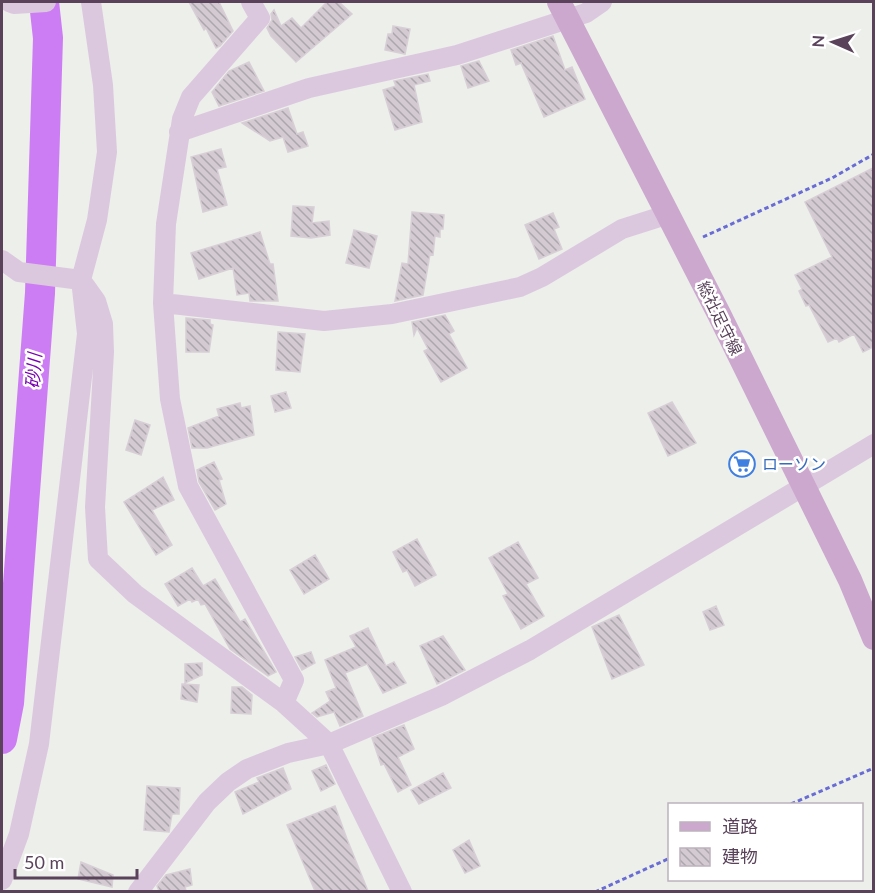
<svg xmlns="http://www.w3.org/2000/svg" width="875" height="893" font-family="Lato,'Noto Sans JP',sans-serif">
<defs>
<pattern id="building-back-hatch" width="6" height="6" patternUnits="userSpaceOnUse" patternTransform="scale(1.5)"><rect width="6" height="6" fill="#d3cad2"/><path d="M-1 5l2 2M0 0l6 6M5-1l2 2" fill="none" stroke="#aea6ad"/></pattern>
</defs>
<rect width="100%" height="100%" fill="#edefeb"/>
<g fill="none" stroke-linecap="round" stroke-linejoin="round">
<!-- river -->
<path stroke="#cd7df3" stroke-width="30" d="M2 739 9 703 40 293 48 38 44 2"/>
</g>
<!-- building -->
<path fill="url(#building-back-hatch)" stroke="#d8cfd6" stroke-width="1.5" d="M189 2H219L233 31 220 46 216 48 206 28 204 30Z
M327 2H339L352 14 296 62 271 36 267 28 272 20 271 14 274 10 281 26 292 18 301 28Z
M393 26 410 29 405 54 385 50 388 34H392Z
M553 36 565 70 572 67 585 99 544 117 521 63 516 65 511 50Z
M479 61 489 81 468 88 461 66Z
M249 62 264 91 219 106 212 92 229 71Z
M428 74 430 81 414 85 422 122 395 130 383 90 396 86 394 81Z
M288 108 297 134 303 132 308 146 288 152 283 137 270 141 242 123Z
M221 149 226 167 217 169 227 205 203 212 191 157Z
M873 168V347L863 352 854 334 839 342 837 338 828 342 809 305 806 306 799 291 802 289 795 275 832 257 805 202Z
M293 206 314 207 312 223 329 221 330 235 311 238 291 236Z
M412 212 444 215 443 229H440V237L435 236 433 255 430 254 423 295 395 301 402 263 408 264Z
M553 213 559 227 554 229 562 249 539 259 525 225Z
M354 230 377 236 369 268 346 263Z
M260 232 270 264H273L278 301H250L249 293 237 295 233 268 199 279 191 253Z
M445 315 454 331 449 334 467 368 441 382 424 351 428 349 417 328 414 335 412 322Z
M186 318 210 320V324L213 325 209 352H186Z
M278 332 305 334 300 372 276 370Z
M286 392 291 408 275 412 271 396Z
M672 402 696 443 668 456 648 413Z
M240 403 241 408 250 406 254 435 207 448H192L188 428 219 416 217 409Z
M135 420 150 425 141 455 126 450Z
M214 462 222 479 219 480 226 504 215 510 199 482 197 470Z
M163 477 174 500 152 510 172 545 156 555 124 502Z
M417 539 436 575 415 586 407 570 403 572 393 552Z
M518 542 538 578 526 584 544 616 521 629 503 596 508 594 489 558Z
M315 555 329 579 304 594 290 570Z
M192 568 203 586 215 579 240 622 245 619 276 672 268 676 230 649 205 604 201 605 198 599 192 602 190 599 178 606 165 584Z
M716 606 724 625 710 630 703 612Z
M619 615 644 665 612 679 592 627Z
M368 628 386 666 394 662 406 683 383 693 367 664 345 673 363 716 340 726 334 712 317 717 312 713 330 701 326 692 336 688 325 660 356 647 350 636Z
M443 636 465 670 437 684 420 646Z
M311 652 315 663 302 670 295 657Z
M202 663V675L185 683V664Z
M182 684 199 685 197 702 181 699Z
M232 687H242L252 695 251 714 231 713Z
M404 725 414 749 398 757 411 785 398 792 384 764 381 765 372 738Z
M326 765 335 784 321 791 312 771Z
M283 768 291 789 243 814 235 792 259 782 257 778Z
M443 773 451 788 419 804 411 790Z
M147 786 180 788 179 814H172L169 832 144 830Z
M335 806 347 839 368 891H315L287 825Z
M469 840 480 866 465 873 453 850Z
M81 862 113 875 112 887 78 879Z
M190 869 192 885 185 887 186 891H159L157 886 166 875Z"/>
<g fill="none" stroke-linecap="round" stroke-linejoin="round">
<!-- path -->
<path stroke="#696cd2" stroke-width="3" stroke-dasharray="4.5 3" stroke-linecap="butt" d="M703 237 832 178 874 154
M791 804 874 768
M595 892 670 858"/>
<!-- minor -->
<path stroke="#dcc8de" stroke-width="20" d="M9 2 14 4 46 2
M251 2 260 18 191 97 182 119 166 224 163 303 170 399 188 486 294 680 284 703
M179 132 309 88 457 55 586 13 602 2
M2 260 19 272 81 280 96 301 103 324 104 352 95 507 98 559 135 594 284 703 329 744 402 892
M163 303 324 321 392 314 520 287 542 277 622 229 666 215
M2 880 19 834 39 744 87 334 81 280 97 220 107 152 103 85 91 2
M138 892 207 802 228 782 247 769 288 753 329 744 441 696 530 650 874 444"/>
<!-- major -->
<path stroke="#cca8ce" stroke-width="24" d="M559 2 719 314 850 580 874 638"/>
</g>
<!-- icons -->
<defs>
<g id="supermarket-ring" transform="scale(1.35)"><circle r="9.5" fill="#fff" stroke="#3f7fe0" stroke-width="1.5"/><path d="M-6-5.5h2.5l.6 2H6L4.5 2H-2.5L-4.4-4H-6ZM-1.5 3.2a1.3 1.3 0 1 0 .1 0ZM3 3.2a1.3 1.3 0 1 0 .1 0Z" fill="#3f7fe0"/></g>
</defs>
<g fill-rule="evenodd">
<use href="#supermarket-ring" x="742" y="464"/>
</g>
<g text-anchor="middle" stroke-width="5" stroke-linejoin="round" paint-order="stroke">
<!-- street labels -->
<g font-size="16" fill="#59425a" stroke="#fff">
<text transform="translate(720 318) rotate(64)" y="6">総社足守線</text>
</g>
<!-- shop labels -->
<g font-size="16" fill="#366cbe" stroke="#fff" text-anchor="start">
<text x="762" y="470">ローソン</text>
</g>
<!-- water labels -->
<g font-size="18" font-style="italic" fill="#7700af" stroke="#fff">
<text transform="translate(34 371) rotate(-86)" y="6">砂川</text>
</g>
</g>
<!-- border -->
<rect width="875" height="893" fill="none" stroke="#59425a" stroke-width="6"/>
<!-- legend -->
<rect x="668" y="803" width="195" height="78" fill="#ffffff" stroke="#bdb3bd" stroke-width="1.5"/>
<rect x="680" y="822" width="30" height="9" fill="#cca8ce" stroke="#bdb3bd" stroke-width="1.5"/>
<text x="722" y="833" font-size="18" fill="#59425a">道路</text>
<rect x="680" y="848" width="30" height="18" fill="url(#building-back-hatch)" stroke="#bdb3bd" stroke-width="1.5"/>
<text x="722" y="863" font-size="18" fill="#59425a">建物</text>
<!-- north arrow -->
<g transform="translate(833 42) rotate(273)" stroke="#ffffff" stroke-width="4.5" paint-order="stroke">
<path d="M0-4.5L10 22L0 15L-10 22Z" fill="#59425a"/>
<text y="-9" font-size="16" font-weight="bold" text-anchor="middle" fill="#59425a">N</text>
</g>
<!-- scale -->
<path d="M15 869v9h122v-9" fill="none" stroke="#59425a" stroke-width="3"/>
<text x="24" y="869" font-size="18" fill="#59425a" stroke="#ffffff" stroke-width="4.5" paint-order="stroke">50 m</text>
</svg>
